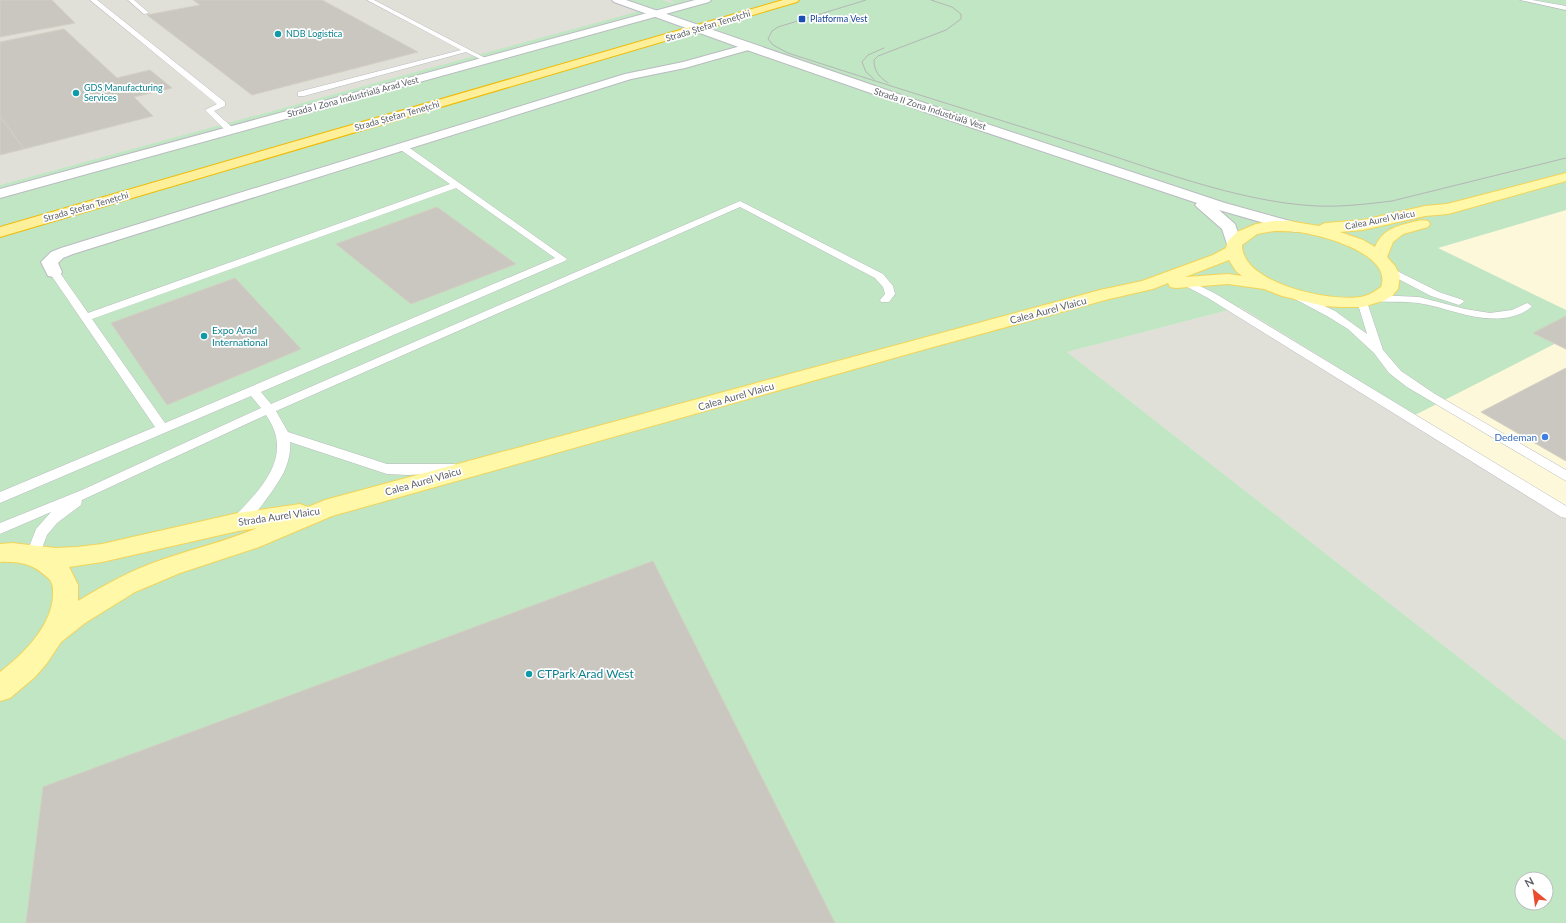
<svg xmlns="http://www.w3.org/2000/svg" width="1566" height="923" font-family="Lato,sans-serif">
<rect width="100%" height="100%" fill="#efede4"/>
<!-- commercial -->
<path fill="#fef8da" d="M1566 210V310L1438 248Z
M1566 338V507L1415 415Z"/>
<!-- industrial -->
<path fill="#e0dfd8" d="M0 0H682L0 185Z
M1240 307 1566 507V741L1067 352Z"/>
<!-- green -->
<path fill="#c0e6c3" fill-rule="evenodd" d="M620 0H662L671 3 675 2 670 0H1566V210L1438 248 1566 310V338L1415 415 1240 307 1067 352 1566 741V923H0V185L647 9ZM1522 879H1546V903H1522Z"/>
<!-- building -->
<path fill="#cac7c1" stroke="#d3cfc2" d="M0 0H52L75 23 0 37Z
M193 0H322L418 52 252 95 147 15 200 5Z
M64 29 117 78 150 70 172 88 134 97 153 116 24 149 0 116V42Z
M0 116 24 149 0 155Z
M437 207 516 264 411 304 336 244Z
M235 278 301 349 167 405 111 323Z
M1566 316V349L1533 333Z
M1566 368V461L1481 412Z
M653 561 835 923H26L43 787Z"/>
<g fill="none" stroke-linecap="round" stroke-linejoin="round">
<!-- service casing -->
<g stroke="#b9bbc0" stroke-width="1">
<path id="service" d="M90 0H97L225 102V106L214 111 234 129V133H228L205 110 217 104Z
M128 0H134L149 13 144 14Z
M367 0H374L491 61 486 62 466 52 304 96H298V92L461 50Z
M1520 0H1532L1566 6V10Z
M398 144H404L567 259 565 261 261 392 271 404 740 201 883 274 893 286 895 294 889 302H881L880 300 885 294 883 287 875 278 740 207 276 411 288 432 387 464H454L459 466 461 469 459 472 408 475 387 474 290 442C291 452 288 463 284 472 278 484 253 520 242 526 239 528 236 527 233 526L231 522 233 518C261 489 295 456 266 415L82 500 81 505 57 523 47 535 38 559 33 561 28 559 26 555 36 529 51 512 0 534V523L82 490 261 408 251 396 0 503V492L155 427 49 272 50 270H58L88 313 450 184 398 148ZM456 188 555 258 165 423 92 319Z
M1389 267 1439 292 1463 300 1464 302 1459 305 1431 296 1385 272 1384 270Z
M1186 279 1216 294 1566 506V518L1561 517 1208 298 1182 284 1181 282 1182 280Z
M1299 294 1335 311 1367 334 1357 301 1358 299H1366L1383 350 1401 371 1435 394 1566 470V481L1407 387 1389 373 1374 353 1348 329 1327 316 1295 299 1294 297 1295 295Z
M1376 295 1419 297 1465 309 1490 313 1512 310 1527 303 1532 306C1528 311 1520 314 1514 316 1480 325 1451 308 1418 303 1404 301 1384 303 1372 300L1371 298Z"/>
</g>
<!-- minor casing -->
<g stroke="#b9bbc0" stroke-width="2">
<path id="minor" d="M695 0H711L709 2 0 198V189Z
M748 44 753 47 752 49 685 68 631 79 73 254 63 258 58 263 62 272 60 276 54 277 48 276 41 262 51 252 61 248 625 74 683 62Z"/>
</g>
<!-- tertiary casing -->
<g stroke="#b9bbc0" stroke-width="2">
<path id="tertiary" d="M612 0H626L939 108 1225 203 1301 224 1303 227 1301 230 1295 232 1219 210 1235 224 1242 244 1240 247 1234 249 1228 247 1222 229 1198 208 1195 205 1197 203 931 114 744 49 614 2Z"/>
</g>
<!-- primary casing -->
<g stroke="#f2d35a" stroke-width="2">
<path id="primary" d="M1566 173V181L1448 214 1425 216 1363 230 1340 232 1363 240 1375 247C1382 231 1393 227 1409 223 1416 221 1421 219 1428 221L1430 224 1428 227 1403 234 1393 242 1387 257 1395 266 1400 276 1398 289 1392 296 1385 300 1363 307H1341L1324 306 1282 296 1264 289 1228 284 1176 288 1170 287 1168 283 1153 289 1109 299 926 349 332 516 259 547 180 573 135 592 85 623 61 642 47 663 35 677 10 698 0 701V672C24 654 54 624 53 592 53 588 53 584 50 580 48 577 44 575 41 572 30 563 14 561 0 562V544L12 543 56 548 77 547 102 544 238 513 300 504 308 507 325 500 1100 290 1142 281 1213 255 1226 248 1228 241 1237 232 1256 224 1274 221H1288L1319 226 1325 223 1363 220 1425 206 1447 204ZM1274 231C1284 231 1295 231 1305 233 1327 237 1393 255 1381 287 1376 291 1371 294 1365 296 1335 304 1241 284 1242 245L1257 234ZM1229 260 1236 271 1242 276 1228 274 1185 277ZM257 528C227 541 195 548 164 559 133 569 106 584 78 601V585L69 567 102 562 238 531Z"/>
</g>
<!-- trunk casing -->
<g stroke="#f2b900" stroke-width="2">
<path id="trunk" d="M783 0H799L797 2 0 237V227Z"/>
</g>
<!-- service -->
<use href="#service" fill="#fff" fill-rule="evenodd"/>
<!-- minor -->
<use href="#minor" fill="#fff" fill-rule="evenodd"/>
<!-- tertiary -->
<use href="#tertiary" fill="#fff" fill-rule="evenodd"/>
<!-- primary -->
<use href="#primary" fill="#fff8a8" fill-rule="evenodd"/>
<!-- trunk -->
<use href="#trunk" fill="#fef09a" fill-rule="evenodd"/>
<!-- tram -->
<path stroke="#b5b6b6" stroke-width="1" d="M866 0 778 27 772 31 768 39 773 45 788 53C883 84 978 113 1073 143 1150 167 1236 202 1317 206 1342 207 1367 204 1392 201L1566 158
M874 79 866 72 862 62 868 55 884 48
M888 83C879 77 874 71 874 60L878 56 946 30 961 19V14L952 7 931 0"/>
</g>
<!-- markers -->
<rect fill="#1a4fb4" stroke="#fff" stroke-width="1.5" x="798" y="15" width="8" height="8" rx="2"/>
<g fill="#0f9aa8" stroke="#fff" stroke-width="1.5">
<circle cx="278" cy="34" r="4"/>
<circle cx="76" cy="93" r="4"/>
<circle cx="204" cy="336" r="4"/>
<circle cx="529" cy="674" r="4"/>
</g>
<circle fill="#3f7fe0" stroke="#fff" stroke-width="1.5" cx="1545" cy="437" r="4"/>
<g text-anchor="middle" stroke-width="3.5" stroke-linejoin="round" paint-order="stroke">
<!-- far-transit labels -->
<g font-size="9" fill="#164399" stroke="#fff" text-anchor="start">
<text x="810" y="22">Platforma Vest</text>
</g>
<!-- far-street labels -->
<g font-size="9" fill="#5c5f65" stroke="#fff">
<text transform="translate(708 26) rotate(-17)" y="3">Strada Ștefan Tenețchi</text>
<text transform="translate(353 97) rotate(-15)" y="3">Strada I Zona Industrială Arad Vest</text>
<text transform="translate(930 109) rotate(18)" y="3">Strada II Zona Industrială Vest</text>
<text transform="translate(397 116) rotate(-16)" y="3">Strada Ștefan Tenețchi</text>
<text transform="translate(86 207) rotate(-16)" y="3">Strada Ștefan Tenețchi</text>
<text transform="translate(1380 220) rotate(-11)" y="3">Calea Aurel Vlaicu</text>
</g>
<!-- far-culture labels -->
<g font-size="9" fill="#0d838f" stroke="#fff" text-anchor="start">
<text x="286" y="37">NDB Logistica</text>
<text x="84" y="91">GDS Manufacturing<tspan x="84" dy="10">Services</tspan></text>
</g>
<!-- street labels -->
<g font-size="10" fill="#5c5f65" stroke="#fff">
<text transform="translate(1048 310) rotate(-15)" y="4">Calea Aurel Vlaicu</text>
<text transform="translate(736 396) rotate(-16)" y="4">Calea Aurel Vlaicu</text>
<text transform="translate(423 481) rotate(-16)" y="4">Calea Aurel Vlaicu</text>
<text transform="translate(279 516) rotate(-8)" y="4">Strada Aurel Vlaicu</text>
</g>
<!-- culture labels -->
<g font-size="10" fill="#0d838f" stroke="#fff" text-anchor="start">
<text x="212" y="334">Expo Arad<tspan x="212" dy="12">International</tspan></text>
</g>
<!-- shop labels -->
<g font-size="10" fill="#366cbe" stroke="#fff" text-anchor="end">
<text x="1537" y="441">Dedeman</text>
</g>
<!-- near-culture labels -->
<g font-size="12" fill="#0d838f" stroke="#fff" text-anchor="start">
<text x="537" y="678">CTPark Arad West</text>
</g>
</g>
<!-- north arrow -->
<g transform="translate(1534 891) rotate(331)"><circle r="19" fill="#ffffff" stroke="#bebfc1"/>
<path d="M0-3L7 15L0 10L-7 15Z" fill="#e94c2f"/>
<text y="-6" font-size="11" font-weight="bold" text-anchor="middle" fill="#5c5f65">N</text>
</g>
</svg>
